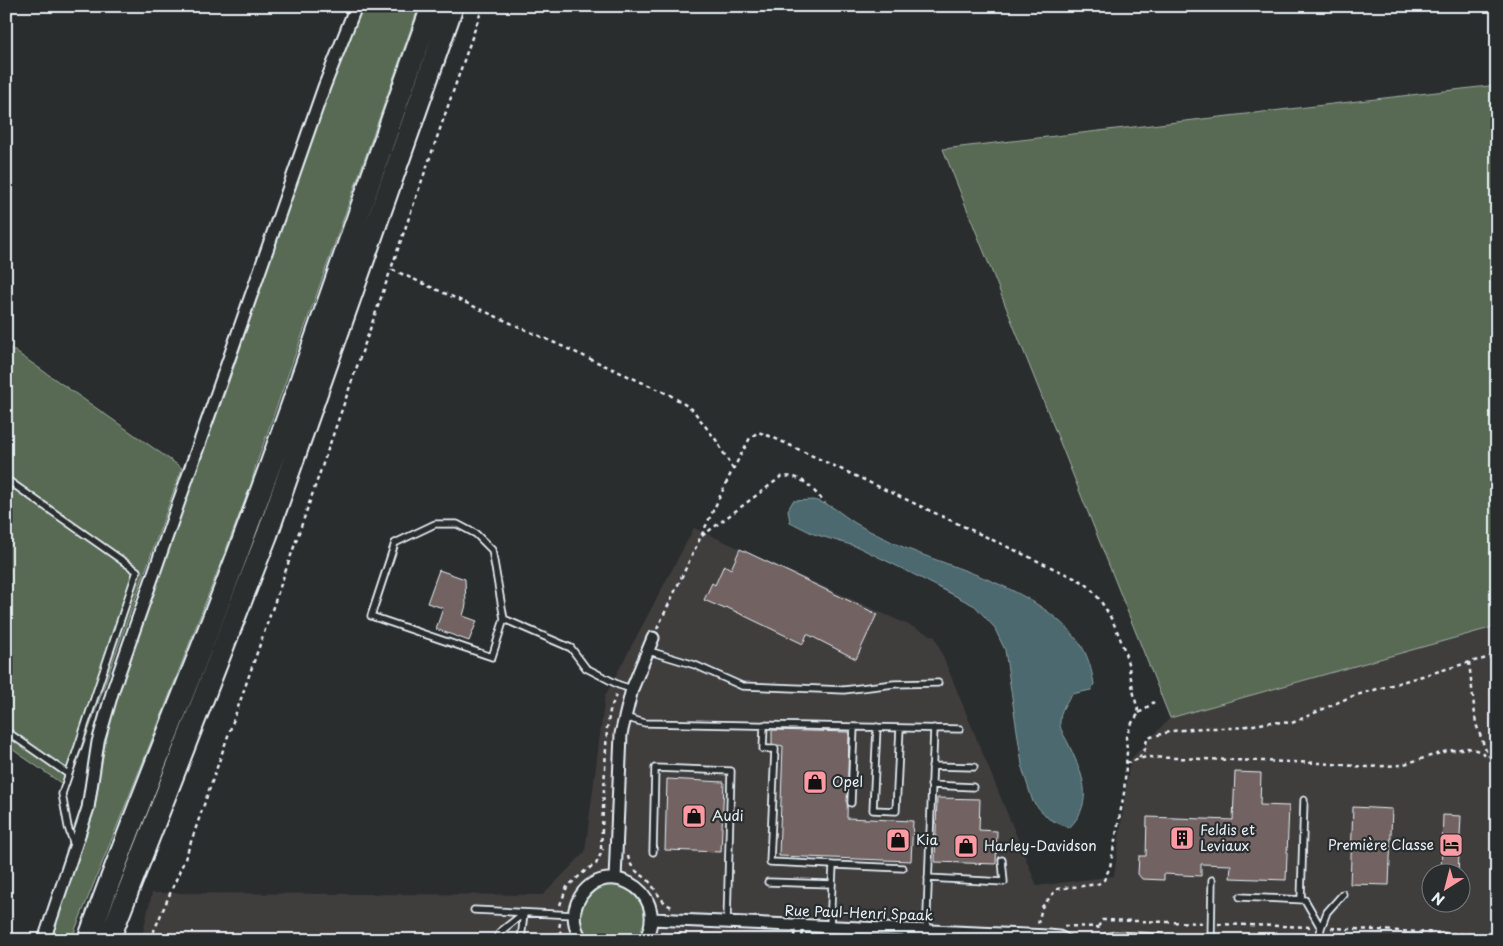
<svg xmlns="http://www.w3.org/2000/svg" width="1503" height="946" font-family="'Playpen Sans',sans-serif">
<rect width="100%" height="100%" fill="#2a2d2e"/>
<filter id="ink" filterUnits="userSpaceOnUse"><feTurbulence type="fractalNoise" baseFrequency=".02" numOctaves="2"/><feDisplacementMap in="SourceGraphic" scale="10" xChannelSelector="R" yChannelSelector="G"/><feConvolveMatrix kernelMatrix="1 2 1 2 8 2 1 2 1" color-interpolation-filters="sRGB"/></filter>
<g filter="url(#ink)">
<!-- built -->
<path fill="#403d3e" fill-rule="evenodd" d="M694 528 935 637 1037 886 1114 876 1130 760 1170 718 1497 626V940H141L152 893 543 895 585 852 605 696ZM1430 874H1460V904H1430Z"/>
<!-- green -->
<path fill="#596a53" stroke="#a0aea6" d="M360 6H419L256 465 251 485 157 727 71 940H48L89 825 110 720 133 647 167 549 226 390 321 111Z
M1497 85V626L1170 718 943 149Z
M6 345 182 468 68 788 6 745Z
M610 885C639 887 658 916 635 940H590C570 917 583 892 610 885Z"/>
<!-- water -->
<path fill="#4b696e" stroke="#8a9fa5" d="M813 500C834 505 838 512 855 523 868 531 883 537 896 544 957 571 1040 587 1081 645 1088 656 1092 671 1094 684L1091 690 1072 694C1066 703 1060 710 1060 722 1059 728 1065 737 1068 743 1082 773 1096 801 1069 828L1049 819 1033 802 1023 771 1005 650 994 627 975 606 907 571 858 547 814 534 790 522 788 510 793 501Z"/>
<!-- building -->
<path fill="#726362" stroke="#e8f1f8" d="M740 549 877 614 856 659 807 634 803 644 726 607 725 609 704 600 712 583 715 585 724 565 731 569Z
M439 570 465 579 466 605 463 616 477 621 469 641 436 629 443 608 427 603Z
M772 730 849 732 847 818 913 821 911 861 779 856 783 746 772 744Z
M1235 772 1261 773 1260 805 1289 806 1286 880 1230 878 1231 865 1201 864V876L1164 874V880L1142 879 1138 874 1139 856H1146L1147 817 1233 820Z
M667 779 724 782 721 852 665 850Z
M937 798 980 799 979 830 997 831 996 864 935 862Z
M1353 807 1392 809 1389 885 1350 884Z
M1443 815 1461 816 1458 874H1441Z"/>
<g fill="none" stroke-linecap="round" stroke-linejoin="round">
<!-- service casing -->
<g stroke="#e8f1f8" stroke-width="9">
<path id="service" d="M6 479 137 571 62 794 68 827 74 845
M504 619 492 657 371 616 395 543 435 524H457L476 534 492 550 504 619 571 648 586 668 619 685 632 689
M649 651 695 665 742 686 844 690 894 684 938 683
M624 717 645 723 960 729
M764 725 763 749H775L770 862 833 865 830 926
M877 727 873 810 896 811 900 728
M6 731 68 774
M932 766 974 767
M931 785 973 787
M851 803 854 727
M653 852 655 768 731 771 727 922
M833 865 903 868
M928 878 1004 882 1002 860
M768 882 832 884
M1240 897 1305 900 1321 928 1319 940
M1301 900 1304 800
M474 910 575 915
M1321 928 1327 912 1343 894
M497 940 500 932 524 913
M521 940 524 913
M798 940 799 925
M926 940 934 728
M1211 940 1212 880
M1494 940 1495 919"/>
</g>
<!-- minor casing -->
<g stroke="#e8f1f8" stroke-width="15">
<path id="minor" d="M615 879 621 734 632 689 653 638
M652 919 1048 936 1059 937 1065 940
M44 940 88 808 98 742 113 690 324 87 356 6
M582 940C574 929 572 915 577 903 598 853 673 888 645 940
M1105 940 1115 938 1160 940"/>
</g>
<!-- trunk casing -->
<g stroke="#e8f1f8" stroke-width="24">
<path id="trunk" d="M88 940C138 802 196 667 247 529 311 356 369 180 432 6
M109 940 267 535 453 6"/>
</g>
<!-- path -->
<path stroke="#e8f1f8" stroke-width="2.5" stroke-dasharray="4 4" stroke-linecap="butt" d="M483 6 391 269 670 395 692 409 716 440 733 469
M702 536 781 477C802 473 812 489 825 503
M657 629 731 473 750 438 758 432 772 437 1085 583C1108 605 1122 637 1129 668 1132 683 1134 698 1139 713L1132 723 1126 737 1127 752 1124 793 1110 867 1104 880 1098 884 1057 889 1042 907 1038 924
M1469 662 1476 724 1488 756
M1139 713 1154 702
M1139 758 1145 749 1147 739 1151 737 1172 731 1202 728H1235L1272 722 1292 723 1350 697 1474 661 1497 656
M1126 763 1146 757 1320 763 1367 767 1401 765 1447 751 1468 748 1476 750 1497 760
M601 849 607 728 610 711 617 692
M628 856C629 861 631 866 635 870 639 874 644 876 648 880 656 889 660 902 672 907
M560 905 567 887 585 871 596 864 603 849
M560 923 559 929 564 940
M1218 924 1310 927
M1064 926 1098 927 1100 932
M1098 927 1102 920 1203 923
M1331 928 1487 935
M150 940 185 859 391 269
M663 940 671 935 687 933"/>
<!-- service -->
<use href="#service" stroke="#2a2d2e" stroke-width="5.5"/>
<!-- minor -->
<use href="#minor" stroke="#2a2d2e" stroke-width="11"/>
<!-- trunk -->
<use href="#trunk" stroke="#2a2d2e" stroke-width="20"/>
</g>
</g>
<!-- icons -->
<defs>
<g id="shop-square" transform="scale(1.25)"><rect x="-9" y="-9" width="18" height="18" rx="4" fill="#ff9aa2" stroke="#2a2d2e"/><path d="M-5-2.5h2.3a2.7 3.5 0 0 1 5.4 0H5L5.5 6h-11ZM-1.5-2.5h3a1.5 2.3 0 0 0-3 0Z" fill="#111"/></g>
<g id="building-square" transform="scale(1.25)"><rect x="-9" y="-9" width="18" height="18" rx="4" fill="#ff9aa2" stroke="#2a2d2e"/><path d="M-4-6H4V6H1V3H-1V6H-4ZM-2.5-4.3h1.7v1.8h-1.7ZM.8-4.3h1.7v1.8H.8ZM-2.5-1h1.7V.8h-1.7ZM.8-1h1.7V.8H.8Z" fill="#111"/></g>
<g id="hotel-square" transform="scale(1.25)"><rect x="-9" y="-9" width="18" height="18" rx="4" fill="#ff9aa2" stroke="#2a2d2e"/><path d="M-6-4.5h1.5V1H6V5H4.5V3h-9V5H-6ZM-4 0a1.8 1.8 0 1 1 3.6 0ZM.5 0V-2.5h3Q6-2.5 6 0Z" fill="#111"/></g>
</defs>
<g fill-rule="evenodd">
<use href="#shop-square" x="815" y="782"/>
<use href="#shop-square" x="694" y="816"/>
<use href="#building-square" x="1182" y="838"/>
<use href="#shop-square" x="898" y="840"/>
<use href="#hotel-square" x="1451" y="845"/>
<use href="#shop-square" x="966" y="846"/>
</g>
<g text-anchor="middle" stroke-width="4.5" stroke-linejoin="round" paint-order="stroke">
<!-- poi labels -->
<g font-size="14" fill="#e8f1f8" stroke="#2a2d2e" text-anchor="start">
<text x="832" y="787">Opel</text>
<text x="712" y="821">Audi</text>
<text x="1200" y="835">Feldis et<tspan x="1200" dy="16">Leviaux</tspan></text>
<text x="916" y="845">Kia</text>
<text x="1434" y="850" text-anchor="end">Première Classe</text>
<text x="984" y="851">Harley-Davidson</text>
</g>
<!-- street labels -->
<g font-size="14" fill="#e8f1f8" stroke="#2a2d2e">
<text transform="translate(859 913) rotate(2)" y="5">Rue Paul-Henri Spaak</text>
</g>
</g>
<!-- margin -->
<rect width="1503" height="946" fill="none" stroke="#2a2d2e" stroke-width="25"/>
<rect x="12" y="12" width="1478" height="921" fill="none" stroke="#e8f1f8" stroke-width="2" filter="url(#ink)"/>
<!-- north arrow -->
<g transform="translate(1446 888) rotate(216)"><circle r="24" fill="#2a2d2e" stroke="#767b7f"/>
<path d="M0-4L9 19L0 12L-9 19Z" fill="#ff9aa2"/>
<text y="-8" font-size="14" font-weight="bold" text-anchor="middle" fill="#e8f1f8">N</text>
</g>
</svg>
